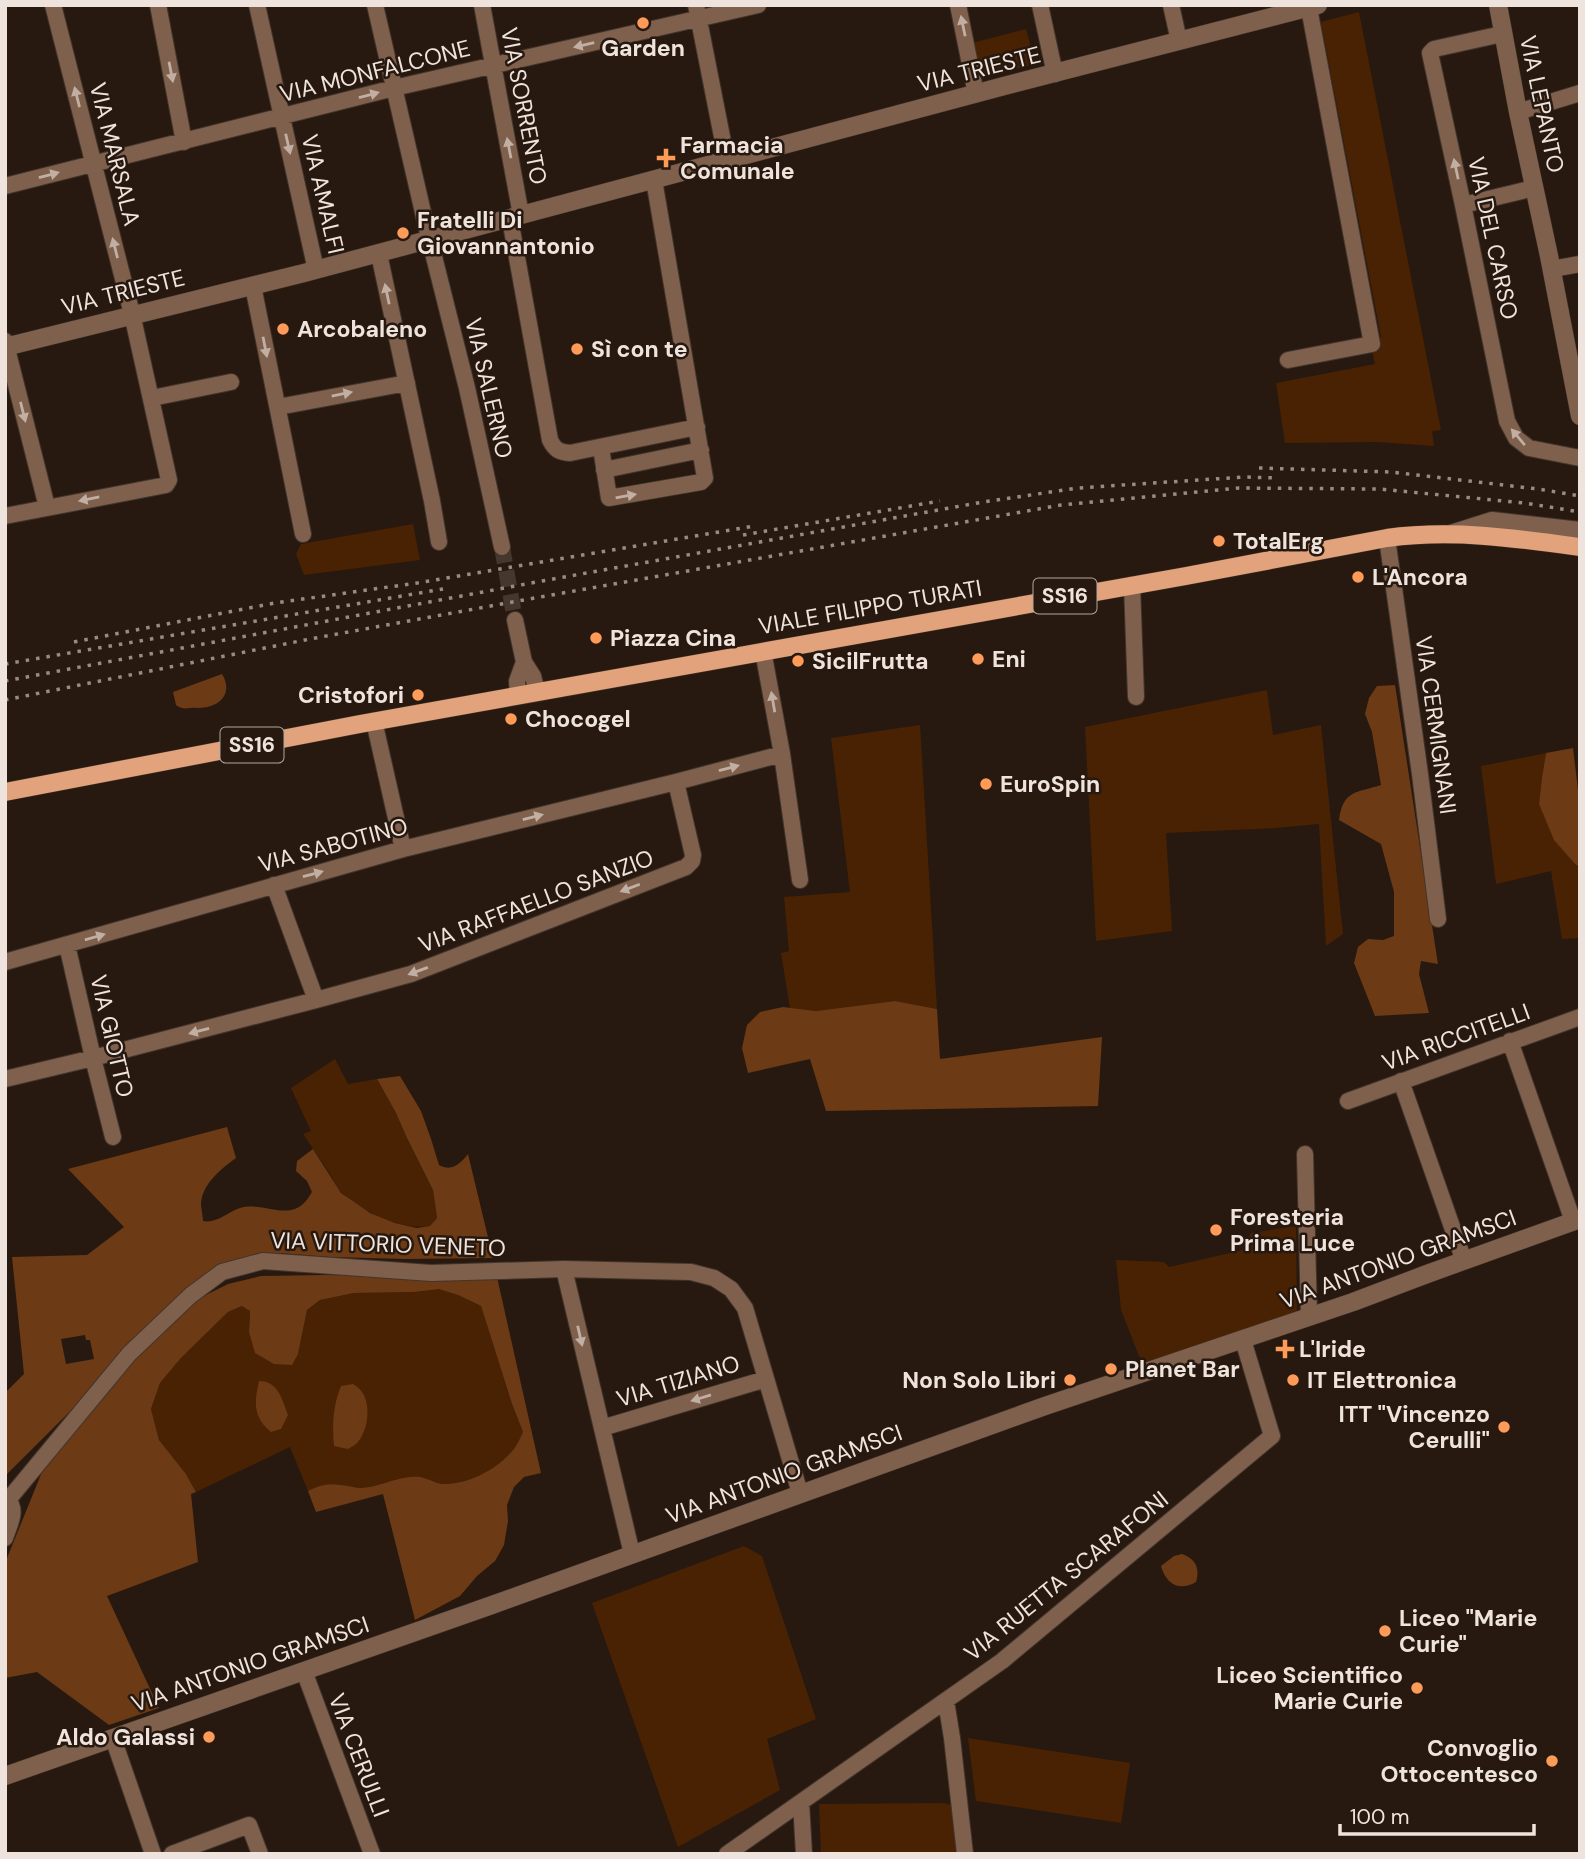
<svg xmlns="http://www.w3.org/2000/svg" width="1585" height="1859" font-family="'DM Sans',sans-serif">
<rect width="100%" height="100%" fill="#27190f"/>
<!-- green -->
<path fill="#492203" d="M1359 12 1441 430 1432 431 1434 446 1377 442 1285 443 1276 383 1375 364 1372 350 1381 337 1321 22Z
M1026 29 1035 64 981 78 972 43Z
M413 524 420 560 304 575 296 554 301 544Z
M1267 690 1273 735 1321 725 1343 934 1326 946 1319 824 1275 828 1166 833 1172 931 1096 941 1085 727Z
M920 725 937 1009 895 1001 816 1011 790 1008 781 953 789 951 784 897 850 892 831 738Z
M1546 753 1542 777 1539 804 1576 865 1580 866V938L1562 939 1551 871 1496 884 1481 766Z
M335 1059 348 1084 377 1079 396 1113 406 1136 433 1190 437 1218 430 1226C402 1230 363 1213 343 1194 336 1188 333 1178 328 1171 320 1158 311 1146 303 1134L311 1131 291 1088Z
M1296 1226 1297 1313 1144 1369 1121 1310 1116 1260 1164 1262 1169 1267 1243 1250 1251 1233Z
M439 1288 458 1295 481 1306 512 1404 523 1432C520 1438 517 1446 512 1451 497 1469 469 1484 445 1484 433 1484 425 1474 409 1477 392 1479 378 1487 361 1488 354 1488 347 1485 339 1485 328 1483 318 1486 308 1491L290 1447 196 1492 186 1474 159 1440 151 1409 160 1383 181 1358 228 1312 243 1306 250 1310 249 1332 298 1354 307 1310 320 1300 354 1293 414 1292Z
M744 1546 762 1556 816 1719 767 1739 780 1790 678 1847 592 1603Z
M968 1738 1130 1763 1121 1823 976 1801Z
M944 1803 956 1806 962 1854H821L819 1804Z"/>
<!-- forest -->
<path fill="#6c3a15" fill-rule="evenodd" d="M222 674C234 694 219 708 198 708 189 707 184 711 176 705L173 692Z
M1395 685 1438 964 1421 961 1419 974 1429 1013 1375 1016 1354 963 1358 947 1368 939 1383 940 1394 936V892L1381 844 1339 820C1343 790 1356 793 1381 785L1372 732 1365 714 1369 698 1377 686Z
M1573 748 1580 807V866L1576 865 1554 840 1539 804 1542 777 1546 753Z
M895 1001 937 1009 940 1059 1102 1037 1098 1106 826 1111 810 1059 748 1073 742 1048 747 1025 760 1012 783 1007 816 1011Z
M400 1076 421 1111 431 1139 439 1165C452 1172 460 1164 468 1154L493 1258 406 1259 330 1257 280 1253 236 1262 190 1292 5 1476V1393L24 1374 12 1257 87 1255 124 1227 68 1169 227 1127 236 1158C221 1169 203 1183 201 1203 201 1209 203 1216 203 1221 216 1224 228 1212 240 1208 258 1203 277 1213 291 1210 302 1208 307 1200 312 1192L307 1181 296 1171 297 1161 313 1149 341 1193 370 1213 395 1223 417 1228 430 1226 437 1218 433 1190 406 1136 396 1113 377 1079ZM85 1335 86 1340H90L94 1359 66 1364 61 1339Z
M323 1275 497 1277 541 1473 524 1477 514 1487 507 1505 508 1521 504 1545 495 1561 477 1576 460 1596 415 1620 383 1494 316 1512 308 1491C318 1486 328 1483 340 1485 347 1485 354 1488 361 1488 378 1487 392 1479 409 1477 425 1474 433 1484 445 1484 469 1484 497 1469 512 1451 517 1446 520 1438 523 1432L512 1404 481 1306 458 1295 439 1289 414 1292 354 1293 320 1300 307 1310 298 1354 292 1365 274 1364 255 1353 249 1332 250 1311 242 1306 228 1312 181 1358 160 1383 151 1409 159 1440 186 1474 196 1492 191 1494 198 1562 107 1596 159 1708 109 1725 37 1672 5 1678V1563L46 1462 133 1356 194 1301 228 1284 261 1276Z
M259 1381C278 1381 282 1399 288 1415L281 1429 271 1432C253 1418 254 1402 259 1381Z
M353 1384C373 1394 370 1427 358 1442 357 1444 350 1448 348 1449L334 1446C332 1426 333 1405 341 1386Z
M1182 1554C1196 1559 1200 1568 1196 1582 1179 1592 1166 1584 1161 1566L1174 1556Z"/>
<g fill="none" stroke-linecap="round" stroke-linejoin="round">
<!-- minor-tunnel -->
<path stroke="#45372e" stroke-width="16" stroke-dasharray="16 8" stroke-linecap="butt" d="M502 547 515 620"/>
<!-- minor casing -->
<g stroke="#43352c" stroke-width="18">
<path id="minor" d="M158 5 184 142
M257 5 316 270
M375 5 425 221 467 388 502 547
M482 5 521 215
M696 5 727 162
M958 5 976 94
M1040 5 1055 74
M1171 5 1179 41
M1502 34 1434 49 1430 53 1463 205 1507 421 1516 438 1529 448 1580 458
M1518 112 1580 93
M5 186 394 88 758 5
M1463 205 1534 188
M510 219 550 440C555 450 559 452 570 453L697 427
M379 254 432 501 439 542
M1552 269 1580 264
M253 286 303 534
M5 341 47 507
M1288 360 1372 344 1309 8
M152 398 231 382
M278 407 407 383
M601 448 609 498 701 482 705 478 654 180
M604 470 701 450
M5 516 166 485 169 480 132 314 53 5
M1451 533 1492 520 1580 530
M1387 538 1420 774 1438 919
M1132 585 1136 697
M515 620 524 662 533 676 537 692
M763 651 782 754 800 880
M518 696 517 681 524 662
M374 721 403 849
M274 885 316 1000
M67 945 93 1058 113 1137
M5 962 403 849 676 782 782 754
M1510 1041 1573 1221
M5 1079 93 1058 316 1000 411 974 686 867 692 861 693 855 676 782
M1401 1081 1464 1261
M1348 1101 1580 1017
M1305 1154 1309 1317
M564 1269 632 1554
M602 1428 766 1379
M8 1500 129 1354 191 1295 222 1272 263 1261 431 1273 564 1269 691 1272 714 1278 731 1289 745 1308 800 1493
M5 1538C9 1525 18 1511 8 1500
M304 1671 372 1854
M946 1701 952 1738 965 1854
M113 1738 153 1854
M801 1802 804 1854
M172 1854 249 1825 260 1854
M727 1854 1002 1661 1272 1436 1243 1340"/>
</g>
<!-- tertiary casing -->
<g stroke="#43352c" stroke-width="19">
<path id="tertiary" d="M1498 5 1518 112 1549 256 1580 416
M5 347 304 273 1004 86 1318 5
M5 1776 492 1605 1045 1406 1353 1302 1427 1274 1580 1219"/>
</g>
<!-- primary casing -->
<g stroke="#43352c" stroke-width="19">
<path id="primary" d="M5 792 360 724 1186 576 1387 538C1452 529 1515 538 1580 547"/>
</g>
<!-- minor -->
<use href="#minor" stroke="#7e604d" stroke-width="16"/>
<!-- tertiary -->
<use href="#tertiary" stroke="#7e604d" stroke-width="18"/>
<!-- primary -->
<use href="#primary" stroke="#e2a37c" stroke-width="18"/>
<!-- rail -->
<path stroke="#978b83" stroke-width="3.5" stroke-dasharray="3.5 7" stroke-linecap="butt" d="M1259 468 1391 472 1538 489 1580 496
M743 535 940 501
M74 642 275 603 417 583 754 526
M5 664 443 589
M5 681 542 581 983 502 1078 488 1244 477 1276 478
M5 700 310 639 529 599 1061 505 1239 488 1379 489 1525 503 1580 512"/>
</g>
<!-- one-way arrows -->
<defs><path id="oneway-solid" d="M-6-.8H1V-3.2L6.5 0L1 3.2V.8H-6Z" transform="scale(1.75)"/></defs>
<g fill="#c2afa3">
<use href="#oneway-solid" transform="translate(963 26) rotate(-102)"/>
<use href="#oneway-solid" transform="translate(584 45) rotate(167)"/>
<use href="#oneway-solid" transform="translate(171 72) rotate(79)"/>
<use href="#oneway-solid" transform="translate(369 95) rotate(-15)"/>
<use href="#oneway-solid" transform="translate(77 97) rotate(-104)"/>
<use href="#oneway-solid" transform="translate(288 144) rotate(77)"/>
<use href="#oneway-solid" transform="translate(509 148) rotate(-101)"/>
<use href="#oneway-solid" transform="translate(1456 169) rotate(-102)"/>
<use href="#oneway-solid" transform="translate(49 175) rotate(-15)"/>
<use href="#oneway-solid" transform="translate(115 248) rotate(-104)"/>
<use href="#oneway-solid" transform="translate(387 294) rotate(-102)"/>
<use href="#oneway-solid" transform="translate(265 347) rotate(79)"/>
<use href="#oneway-solid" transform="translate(342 394) rotate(-11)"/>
<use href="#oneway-solid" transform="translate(23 412) rotate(76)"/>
<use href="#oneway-solid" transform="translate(1518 437) rotate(-130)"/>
<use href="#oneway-solid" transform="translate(626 496) rotate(-10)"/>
<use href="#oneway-solid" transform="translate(89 499) rotate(169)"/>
<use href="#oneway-solid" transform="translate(773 702) rotate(-100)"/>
<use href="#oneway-solid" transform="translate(729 768) rotate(-15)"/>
<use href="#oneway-solid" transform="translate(533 817) rotate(-14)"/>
<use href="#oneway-solid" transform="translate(313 874) rotate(-15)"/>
<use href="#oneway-solid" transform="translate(630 888) rotate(159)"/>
<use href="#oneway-solid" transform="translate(95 937) rotate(-16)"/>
<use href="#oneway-solid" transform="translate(418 971) rotate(160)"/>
<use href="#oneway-solid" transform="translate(199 1031) rotate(165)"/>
<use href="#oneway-solid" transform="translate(580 1336) rotate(77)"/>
<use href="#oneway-solid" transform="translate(701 1398) rotate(163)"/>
</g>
<!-- markers -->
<g fill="#fe9b58" stroke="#27190f" stroke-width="2.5">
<circle cx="643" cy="23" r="7"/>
<path d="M662.5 147.5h7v7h7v7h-7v7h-7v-7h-7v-7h7z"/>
<circle cx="403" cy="233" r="7"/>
<circle cx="283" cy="329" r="7"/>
<circle cx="577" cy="349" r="7"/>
<circle cx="1219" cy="541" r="7"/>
<circle cx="1358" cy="577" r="7"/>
<circle cx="596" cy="638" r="7"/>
<circle cx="978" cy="659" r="7"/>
<circle cx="798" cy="661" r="7"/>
<circle cx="418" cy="695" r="7"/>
<circle cx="511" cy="719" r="7"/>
<circle cx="986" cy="784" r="7"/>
<circle cx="1216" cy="1230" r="7"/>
<path d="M1281.5 1338.5h7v7h7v7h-7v7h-7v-7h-7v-7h7z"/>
<circle cx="1111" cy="1369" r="7"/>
<circle cx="1070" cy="1380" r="7"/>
<circle cx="1293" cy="1380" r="7"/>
<circle cx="1504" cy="1427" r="7"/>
<circle cx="1385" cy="1631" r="7"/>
<circle cx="1417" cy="1688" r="7"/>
<circle cx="209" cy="1737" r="7"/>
<circle cx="1552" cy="1761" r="7"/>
</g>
<g text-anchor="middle" stroke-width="5" stroke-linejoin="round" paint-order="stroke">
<!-- shield labels -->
<g fill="#27190f" stroke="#b3a79f" stroke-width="2">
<rect x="1033.5" y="578.5" width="63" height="35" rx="5"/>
<rect x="220.5" y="727.5" width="63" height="35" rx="5"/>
</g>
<g font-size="21" font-weight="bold" fill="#efe4dd">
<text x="1065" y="603">SS16</text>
<text x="252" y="752">SS16</text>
</g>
<!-- poi labels -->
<g font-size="23" font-weight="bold" fill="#efe4dd" stroke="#27190f" text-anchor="start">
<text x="643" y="56" text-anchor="middle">Garden</text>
<text x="680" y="153">Farmacia<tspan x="680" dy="26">Comunale</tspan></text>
<text x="417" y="228">Fratelli Di<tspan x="417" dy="26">Giovannantonio</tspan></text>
<text x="297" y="337">Arcobaleno</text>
<text x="591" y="357">Sì con te</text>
<text x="1233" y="549">TotalErg</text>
<text x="1372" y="585">L'Ancora</text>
<text x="610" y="646">Piazza Cina</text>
<text x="992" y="667">Eni</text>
<text x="812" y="669">SicilFrutta</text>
<text x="404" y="703" text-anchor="end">Cristofori</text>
<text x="525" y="727">Chocogel</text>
<text x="1000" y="792">EuroSpin</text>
<text x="1230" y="1225">Foresteria<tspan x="1230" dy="26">Prima Luce</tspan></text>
<text x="1299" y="1357">L'Iride</text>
<text x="1125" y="1377">Planet Bar</text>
<text x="1056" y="1388" text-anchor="end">Non Solo Libri</text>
<text x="1307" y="1388">IT Elettronica</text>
<text x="1490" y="1422" text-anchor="end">ITT "Vincenzo<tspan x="1490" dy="26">Cerulli"</tspan></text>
<text x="1399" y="1626">Liceo "Marie<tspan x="1399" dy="26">Curie"</tspan></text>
<text x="1403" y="1683" text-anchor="end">Liceo Scientifico<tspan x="1403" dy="26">Marie Curie</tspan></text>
<text x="195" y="1745" text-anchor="end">Aldo Galassi</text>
<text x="1538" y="1756" text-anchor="end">Convoglio<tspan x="1538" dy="26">Ottocentesco</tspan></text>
</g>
<!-- street labels -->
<g font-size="23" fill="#efe4dd" stroke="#27190f">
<text transform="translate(979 69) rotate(-14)" y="8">VIA TRIESTE</text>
<text transform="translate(375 71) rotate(-14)" y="8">VIA MONFALCONE</text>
<text transform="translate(1542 104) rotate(78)" y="8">VIA LEPANTO</text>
<text transform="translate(524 106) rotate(79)" y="8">VIA SORRENTO</text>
<text transform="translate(115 154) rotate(76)" y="8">VIA MARSALA</text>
<text transform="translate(323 194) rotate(77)" y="8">VIA AMALFI</text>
<text transform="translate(1493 238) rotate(78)" y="8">VIA DEL CARSO</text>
<text transform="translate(123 292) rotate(-14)" y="8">VIA TRIESTE</text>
<text transform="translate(489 388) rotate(77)" y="8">VIA SALERNO</text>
<text transform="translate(870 607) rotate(-10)" y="8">VIALE FILIPPO TURATI</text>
<text transform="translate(1436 725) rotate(82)" y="8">VIA CERMIGNANI</text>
<text transform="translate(333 845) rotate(-15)" y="8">VIA SABOTINO</text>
<text transform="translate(536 901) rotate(-21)" y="8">VIA RAFFAELLO SANZIO</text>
<text transform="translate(112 1036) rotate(77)" y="8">VIA GIOTTO</text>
<text transform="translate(1456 1037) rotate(-20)" y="8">VIA RICCITELLI</text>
<text transform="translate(388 1244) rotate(2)" y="8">VIA VITTORIO VENETO</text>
<text transform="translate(1398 1259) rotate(-20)" y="8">VIA ANTONIO GRAMSCI</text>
<text transform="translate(678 1381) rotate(-17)" y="8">VIA TIZIANO</text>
<text transform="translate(784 1474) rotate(-20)" y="8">VIA ANTONIO GRAMSCI</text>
<text transform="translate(1066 1576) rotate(-39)" y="8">VIA RUETTA SCARAFONI</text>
<text transform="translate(250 1664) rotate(-19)" y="8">VIA ANTONIO GRAMSCI</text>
<text transform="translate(359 1755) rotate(69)" y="8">VIA CERULLI</text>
</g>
</g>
<!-- border -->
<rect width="1585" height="1859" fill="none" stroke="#efe4dd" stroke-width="14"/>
<!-- scale -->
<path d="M1340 1824v10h194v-10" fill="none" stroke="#efe4dd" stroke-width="3.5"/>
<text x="1350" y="1824" font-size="21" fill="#efe4dd" stroke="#27190f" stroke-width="5" paint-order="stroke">100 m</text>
</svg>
